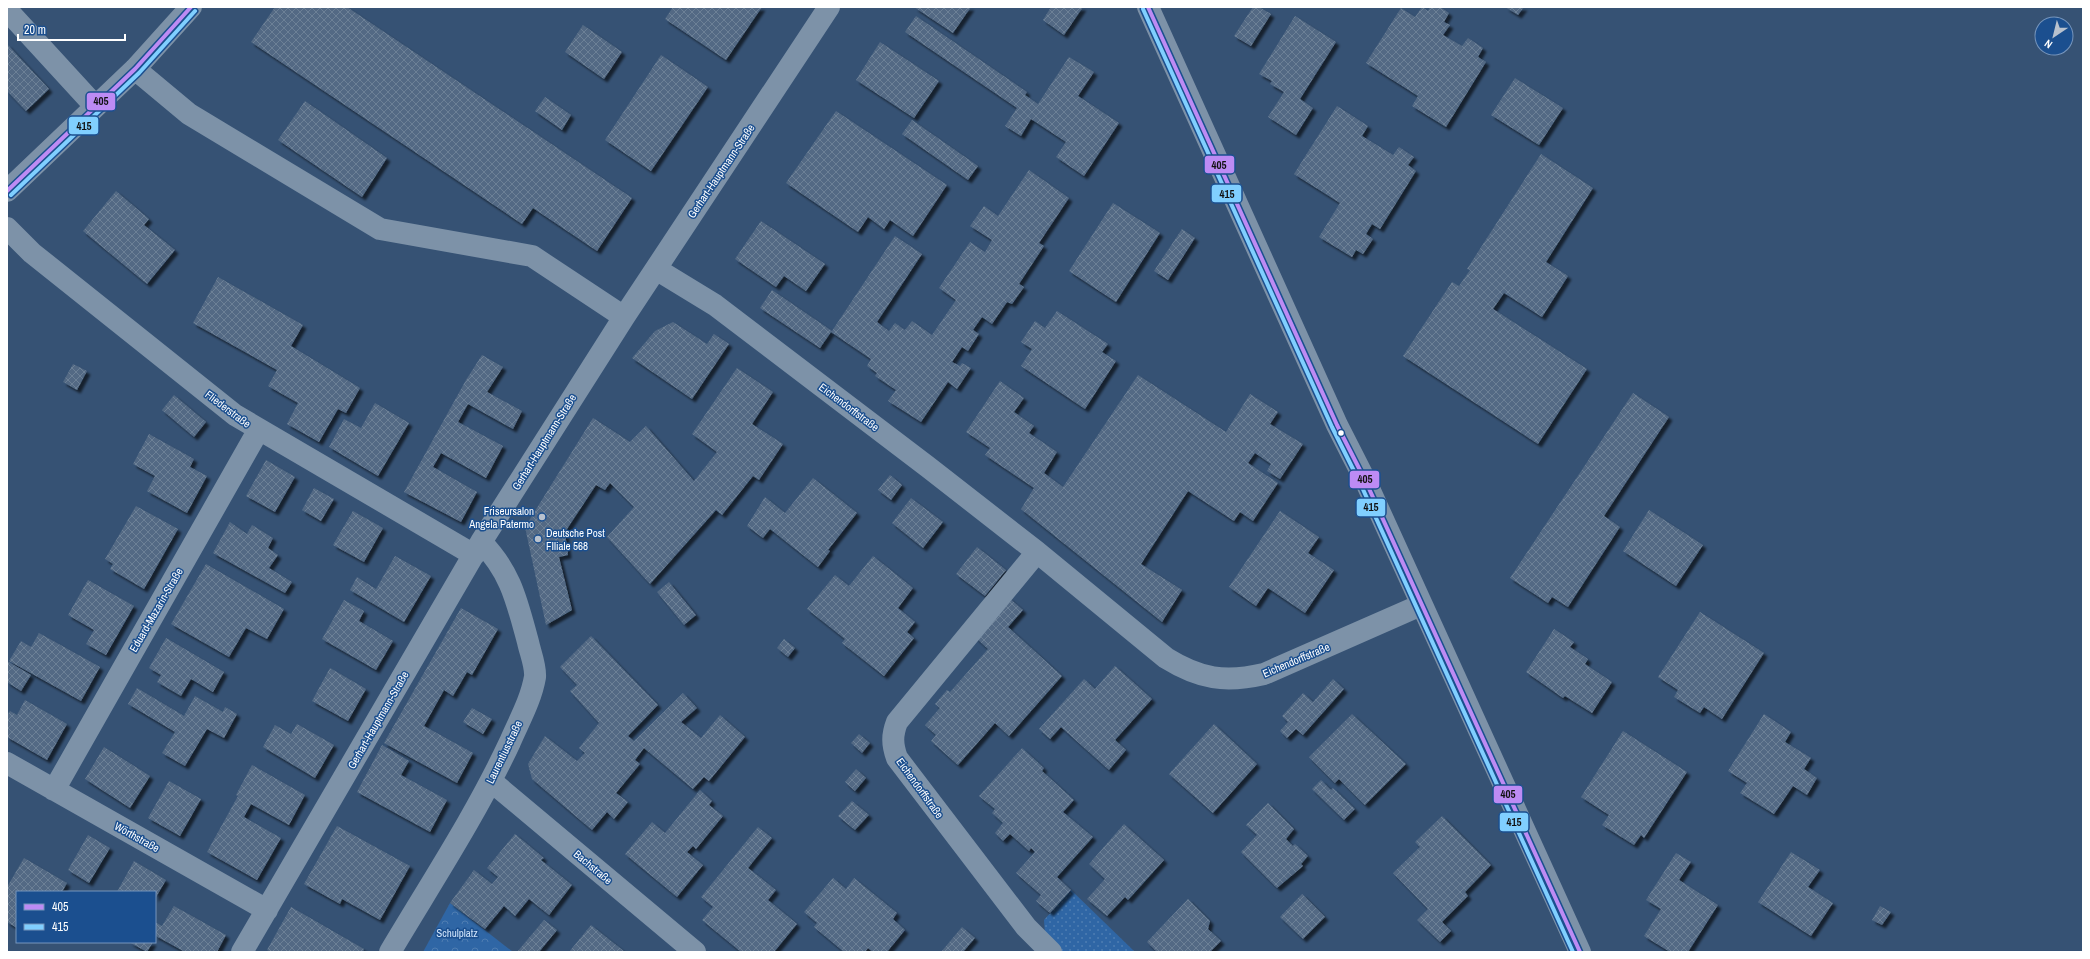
<svg xmlns="http://www.w3.org/2000/svg" width="2090" height="959" font-family="'Archivo Narrow',sans-serif">
<defs>
<pattern id="grass-dots" width="8" height="8" patternUnits="userSpaceOnUse"><rect width="8" height="8" fill="#2f66a5"/><path d="M2 2h.1M6 6h.1" fill="none" stroke="#4e7db2" stroke-width="1.8" stroke-linecap="round"/></pattern>
<pattern id="forest-crowns" width="20" height="18" patternUnits="userSpaceOnUse"><rect width="20" height="18" fill="#2f66a5"/><path d="M2 6a3 3 0 1 1 6 0M12 15a3 3 0 1 1 6 0" fill="none" stroke="#4e7db2"/></pattern>
<pattern id="building-cross-hatch" width="8" height="8" patternUnits="userSpaceOnUse"><rect width="8" height="8" fill="#526984"/><path d="M0 0l8 8M0 8l8-8" fill="none" stroke="#6c8096"/></pattern>
<filter id="shadow"><feDropShadow dx="3.5" dy="3.5" stdDeviation="1" flood-color="#0009"/></filter>
</defs>
<rect width="100%" height="100%" fill="#365274"/>
<!-- grass -->
<path fill="url(#grass-dots)" d="M1071 890 1135 952H1062L1045 935 1044 920Z"/>
<!-- forest -->
<path fill="url(#forest-crowns)" d="M450 903 513 952H423Z"/>
<!-- building -->
<path fill="url(#building-cross-hatch)" filter="url(#shadow)" d="M275 7H347L632 198 597 251 533 208 522 224 251 42Z
M673 7H762L726 60 665 19Z
M914 7H971L953 33Z
M1051 7H1083L1064 35 1043 20Z
M1253 7H1259L1271 14 1251 46 1234 36Z
M1422 7 1428 11 1430 7H1440L1449 13 1444 22 1450 25 1443 35 1462 46 1468 38 1483 48 1478 57 1486 62 1446 127 1412 106 1418 96 1366 63 1401 8 1415 17Z
M1505 7H1524L1518 15Z
M916 16 1027 92 1025 95 1038 104 1069 57 1094 72 1078 96 1119 123 1084 176 1056 157 1066 142 1031 119 1021 136 1005 126 1017 108 905 32Z
M1295 16 1336 42 1300 99 1313 108 1296 135 1268 117 1284 92 1270 84 1272 81 1259 74Z
M583 25 622 52 604 79 565 52Z
M880 42 939 81 914 118 856 80Z
M7 44 49 89 26 111 7 91Z
M661 55 708 87 651 171 605 140Z
M1515 78 1563 108 1539 145 1491 115Z
M545 97 571 115 562 130 535 111Z
M305 101 387 158 362 197 278 140Z
M1337 106 1368 126 1362 136 1393 155 1399 147 1414 157 1408 165 1416 171 1380 229 1372 224 1366 234 1373 239 1363 254 1356 250 1352 257 1319 237 1340 203 1294 174Z
M836 111 947 185 913 236 890 220 884 229 868 217 858 232 786 183Z
M912 120 978 166 968 180 902 134Z
M1541 154 1593 188 1546 262 1568 276 1542 317 1504 293 1493 309 1587 369 1538 444 1403 356 1452 282 1459 286 1470 270 1467 269Z
M1029 170 1069 198 1039 243 1044 246 1019 284 1024 287 1012 304 1007 302 992 324 982 317 973 330 979 334 968 351 962 347 952 362 960 366 962 363 971 368 957 389 948 382 921 422 888 401 896 390 875 376 877 373 867 366 871 359 831 332 820 348 760 308 772 290 832 331 895 236 922 254 877 322 889 331 895 323 905 330 912 321 932 335 956 300 939 288 970 242 985 252 992 240 970 226 984 206 998 216Z
M116 191 149 219 144 225 175 250 147 284 83 231Z
M1113 203 1160 233 1116 302 1069 271Z
M761 221 825 264 806 291 784 276 776 287 735 259Z
M1182 229 1195 238 1168 280 1154 271Z
M218 277 303 325 291 346 360 388 346 413 338 409 319 442 287 424 298 403 268 386 277 370 193 323Z
M1057 311 1108 344 1102 352 1116 361 1085 409 1021 366 1032 349 1021 342 1035 321 1045 328Z
M673 322 707 344 714 334 729 344 692 399 632 358 655 331Z
M482 355 503 367 487 392 522 411 513 429 468 404 458 422 503 446 486 478 441 453 433 467 477 492 461 522 404 492 466 380Z
M73 364 87 371 77 390 63 382Z
M737 368 773 392 752 424 783 444 759 480 753 476 722 515 716 510 650 584 607 537 634 507 610 483 605 490 596 485 565 532 568 555 559 557 572 610 546 625 525 527 593 418 630 442 646 426 694 481 717 452 692 434Z
M1138 375 1226 432 1250 394 1278 412 1270 424 1303 444 1280 479 1267 471 1271 464 1255 453 1248 463 1278 483 1253 521 1240 512 1234 521 1188 491 1141 564 1182 590 1162 622 1021 509 1034 488 985 455 990 448 966 432 1000 381 1024 398 1014 412 1034 426 1029 433 1057 452 1044 473 1063 487Z
M1633 393 1669 417 1604 516 1620 527 1568 607 1552 597 1548 603 1510 578Z
M174 395 206 422 194 437 162 410Z
M375 403 409 423 378 476 329 447 344 419 361 428Z
M149 434 194 459 190 467 207 476 187 513 147 491 155 476 133 464Z
M266 460 295 477 275 512 246 496Z
M890 475 902 485 891 500 878 490Z
M813 478 857 513 828 550 830 551 818 567 770 529 763 538 747 526 765 497 785 513Z
M314 488 334 499 321 521 302 510Z
M911 498 943 522 923 548 892 523Z
M136 506 178 529 144 589 110 569 113 564 105 559Z
M1649 510 1703 545 1676 586 1623 551Z
M353 511 383 528 364 562 333 545Z
M1280 511 1319 537 1308 553 1334 570 1305 613 1268 588 1256 606 1229 587Z
M230 522 247 534 252 525 273 538 268 548 278 555 269 568 292 582 285 593 213 553Z
M977 547 1006 570 985 596 956 574Z
M395 556 431 576 404 622 350 590 357 577 376 589Z
M873 556 913 588 898 608 915 622 907 632 914 638 884 676 842 643 845 639 807 609 835 575 849 586Z
M206 564 284 609 267 639 246 628 229 657 171 624Z
M88 580 134 606 106 655 86 644 94 630 68 615Z
M669 582 696 615 684 625 657 592Z
M1008 597 1023 610 1008 627 1062 676 1009 736 995 723 958 765 931 741 936 735 925 725 940 708 935 704 947 690 950 692 988 649 975 637Z
M344 600 364 611 359 621 393 641 376 670 322 639Z
M461 608 498 629 472 675 467 672 453 696 444 690 424 726 473 753 457 783 384 743Z
M1700 612 1764 653 1722 719 1704 707 1700 713 1674 697 1678 690 1658 677Z
M1554 629 1574 642 1570 647 1588 659 1585 664 1612 682 1592 713 1565 696 1563 698 1526 672Z
M39 633 100 667 81 701 9 661 21 641 31 647Z
M591 636 658 705 628 736 634 741 683 693 697 708 681 722 701 738 720 715 745 737 709 781 704 777 693 789 644 748 635 760 640 764 616 793 628 802 614 819 607 812 592 830 532 779 528 764 545 736 577 761 585 753 579 748 599 723 570 691 577 685 560 667Z
M166 638 224 672 213 692 191 679 181 696 157 682 161 675 149 668Z
M784 639 795 648 788 657 777 648Z
M7 661 31 675 21 691 7 682Z
M1115 666 1152 699 1115 740 1126 750 1109 770 1061 727 1050 739 1039 729 1084 679 1095 689Z
M330 668 366 689 348 721 312 701Z
M1333 679 1344 689 1303 735 1296 729 1287 738 1280 731 1288 722 1282 716 1303 693 1313 702Z
M137 688 184 716 195 696 223 712 225 707 237 714 224 738 207 729 185 766 162 753 175 732 128 704Z
M25 700 67 724 47 760 7 737V715L10 711 17 715Z
M472 708 492 719 483 734 463 722Z
M1352 714 1406 764 1365 805 1339 779 1335 783 1309 757Z
M1764 714 1791 732 1785 742 1811 758 1804 769 1817 778 1807 795 1793 786 1774 814 1740 793 1747 783 1728 771Z
M297 724 334 745 315 778 263 747 275 725 291 734Z
M1214 724 1257 764 1213 813 1169 774Z
M1623 731 1687 772 1644 838 1641 835 1634 845 1602 825 1609 815 1581 797Z
M859 734 870 743 862 753 851 743Z
M382 745 409 761 401 775 447 800 430 832 357 792Z
M104 747 150 776 130 808 85 779Z
M1022 748 1044 768 1042 771 1074 800 1063 812 1093 837 1057 877 1071 890 1050 913 1036 901 1041 895 1016 873 1035 852 1031 848 1029 851 1010 834 1003 841 995 833 1003 823 992 813 995 809 979 796Z
M252 765 305 795 289 825 251 804 244 817 281 838 257 880 207 852 238 796 236 795Z
M856 769 866 778 855 791 845 782Z
M1321 780 1331 790 1333 788 1355 809 1344 820 1312 789Z
M169 781 201 799 180 836 148 818Z
M700 790 712 801 709 805 723 816 696 849 693 846 687 852 703 865 677 897 625 854 652 822 665 833Z
M852 801 869 815 855 830 838 816Z
M1268 803 1294 829 1286 839 1293 846 1295 844 1308 856 1301 864 1303 866 1277 888 1241 852 1257 835 1246 825Z
M1442 816 1491 865 1465 892 1468 896 1442 922 1451 931 1440 942 1417 920 1428 909 1393 873 1420 847 1415 842Z
M1124 824 1164 860 1128 900 1125 897 1107 916 1087 899 1105 879 1089 864Z
M337 826 410 866 380 920 342 899 340 904 304 884Z
M758 827 772 838 748 868 776 890 768 900 797 924 774 952H741L702 920 713 907 701 897Z
M515 834 544 858 541 860 572 885 549 915 529 899 515 916 504 906 485 929 450 903 474 870 492 884 498 877 487 868Z
M88 835 110 848 89 883 68 870Z
M1791 852 1820 870 1808 887 1833 903 1811 936 1758 902Z
M1676 853 1691 862 1679 880 1718 905 1688 952H1670L1644 936 1661 909 1646 900Z
M24 858 67 883 62 892H17V928L7 922V887Z
M134 861 166 880 155 899V892H117Z
M833 878 846 889 854 878 897 913 893 919 905 930 887 952H873L868 948 865 952H844L814 927 817 923 804 912Z
M1302 894 1325 917 1303 939 1280 917Z
M1188 899 1210 921 1208 929 1221 941 1210 952H1157L1147 942Z
M174 906 226 935 217 952H185L156 936 155 938V922L162 926Z
M1880 906 1891 912 1882 925 1872 920Z
M291 907 364 949 363 952H271L267 950Z
M544 920 557 930 539 952H517Z
M591 925 625 952H569Z
M962 927 975 938 963 952H941Z
M129 942H153L147 952Z"/>
<g fill="none" stroke-linecap="round" stroke-linejoin="round">
<!-- minor -->
<path stroke="#7d92a8" stroke-width="22" d="M1148 7 1337 425 1366 482 1580 952
M7 10 95 106
M135 69 189 114 380 229 532 256 624 317
M7 191 135 69 191 7
M7 228 32 253 235 415 474 555
M656 269 715 305 928 467 1037 552 1166 658C1200 679 1225 683 1264 674L1421 605
M1037 552 897 722C892 735 892 744 897 758L1026 927 1051 952
M7 763 267 910
M491 781 695 952
M54 790 258 431
M242 952 481 542 624 317 829 7
M390 952C431 883 476 815 510 742 519 721 531 700 535 677 536 666 530 652 528 642 517 602 511 572 481 542"/>
<!-- bus-1 casing -->
<g stroke="#1b4f8f" stroke-width="7">
<path id="bus-1" d="M1148 7 1337 425 1366 482 1580 952
M7 191 135 69 191 7"/>
</g>
<!-- bus-2 casing -->
<g stroke="#1b4f8f" stroke-width="7">
<path id="bus-2" d="M1143 9 1332 427 1361 485 1573 952
M11 195 139 73 195 11"/>
</g>
<!-- bus-1 -->
<use href="#bus-1" stroke="#bd8bf4" stroke-width="4"/>
<!-- bus-2 -->
<use href="#bus-2" stroke="#80cfff" stroke-width="4"/>
</g>
<!-- markers -->
<circle fill="#fff" stroke="#1b4f8f" stroke-width="1.5" cx="1341" cy="433" r="3.5"/>
<g fill="#b9c2ce" stroke="#1b4f8f" stroke-width="1.5">
<circle cx="542" cy="517" r="4"/>
<circle cx="538" cy="539" r="4"/>
</g>
<g text-anchor="middle" stroke-width="3" stroke-linejoin="round" paint-order="stroke">
<!-- street labels -->
<g font-size="11" fill="#fff" stroke="#1b4f8f">
<text transform="translate(721 171) rotate(-56)" y="4">Gerhart-Hauptmann-Straße</text>
<text transform="translate(849 407) rotate(37)" y="4">Eichendorffstraße</text>
<text transform="translate(228 409) rotate(37)" y="4">Fliederstraße</text>
<text transform="translate(544 442) rotate(-58)" y="4">Gerhart-Hauptmann-Straße</text>
<text transform="translate(156 610) rotate(-60)" y="4">Eduard-Mazarin-Straße</text>
<text transform="translate(1296 660) rotate(-23)" y="4">Eichendorffstraße</text>
<text transform="translate(378 720) rotate(-60)" y="4">Gerhart-Hauptmann-Straße</text>
<text transform="translate(504 752) rotate(-64)" y="4">Laurentiusstraße</text>
<text transform="translate(920 788) rotate(54)" y="4">Eichendorffstraße</text>
<text transform="translate(137 837) rotate(29)" y="4">Wörthstraße</text>
<text transform="translate(593 867) rotate(40)" y="4">Bachstraße</text>
</g>
<!-- poi labels -->
<g font-size="11" fill="#fff" stroke="#1b4f8f" text-anchor="end">
<text x="534" y="515">Friseursalon<tspan x="534" dy="13">Angela Patermo</tspan></text>
<text x="546" y="537" text-anchor="start">Deutsche Post<tspan x="546" dy="13">FIliale 568</tspan></text>
</g>
<!-- park labels -->
<g font-size="11" fill="#cfe3fa" stroke="#1b4f8f">
<text x="457" y="937">Schulplatz</text>
</g>
</g>
<g stroke="#1b4f8f" stroke-width="1.5">
<rect x="86" y="92" width="30" height="19" rx="4" fill="#bd8bf4"/>
<rect x="68" y="116" width="31" height="19" rx="4" fill="#80cfff"/>
<rect x="1204" y="155" width="31" height="19" rx="4" fill="#bd8bf4"/>
<rect x="1211" y="184" width="31" height="19" rx="4" fill="#80cfff"/>
<rect x="1349" y="470" width="31" height="19" rx="4" fill="#bd8bf4"/>
<rect x="1356" y="498" width="30" height="19" rx="4" fill="#80cfff"/>
<rect x="1493" y="785" width="30" height="19" rx="4" fill="#bd8bf4"/>
<rect x="1499" y="812" width="30" height="20" rx="4" fill="#80cfff"/>
</g>
<g font-size="11" text-anchor="middle" font-weight="bold" fill="#111">
<text x="101" y="105">405</text>
<text x="84" y="130">415</text>
<text x="1219" y="169">405</text>
<text x="1227" y="198">415</text>
<text x="1365" y="483">405</text>
<text x="1371" y="511">415</text>
<text x="1508" y="798">405</text>
<text x="1514" y="826">415</text>
</g>
<!-- border -->
<rect width="2090" height="959" fill="none" stroke="#ffffff" stroke-width="16"/>
<!-- legend -->
<rect x="16" y="891" width="140" height="52" fill="#1b4f8f" stroke="#7695bc"/>
<rect x="24" y="904" width="20" height="6" fill="#bd8bf4" stroke="#7695bc"/>
<text x="52" y="911" font-size="12" fill="#ffffff">405</text>
<rect x="24" y="924" width="20" height="6" fill="#80cfff" stroke="#7695bc"/>
<text x="52" y="931" font-size="12" fill="#ffffff">415</text>
<!-- north arrow -->
<g transform="translate(2054 36) rotate(215)"><circle r="19" fill="#1b4f8f" stroke="#7695bc"/>
<path d="M0-3L7 15L0 10L-7 15Z" fill="#b9c2ce"/>
<text y="-6" font-size="11" font-weight="bold" text-anchor="middle" fill="#ffffff">N</text>
</g>
<!-- scale -->
<path d="M18 34v6h107v-6" fill="none" stroke="#ffffff" stroke-width="2"/>
<text x="24" y="34" font-size="12" fill="#ffffff" stroke="#1b4f8f" stroke-width="3" paint-order="stroke">20 m</text>
</svg>
